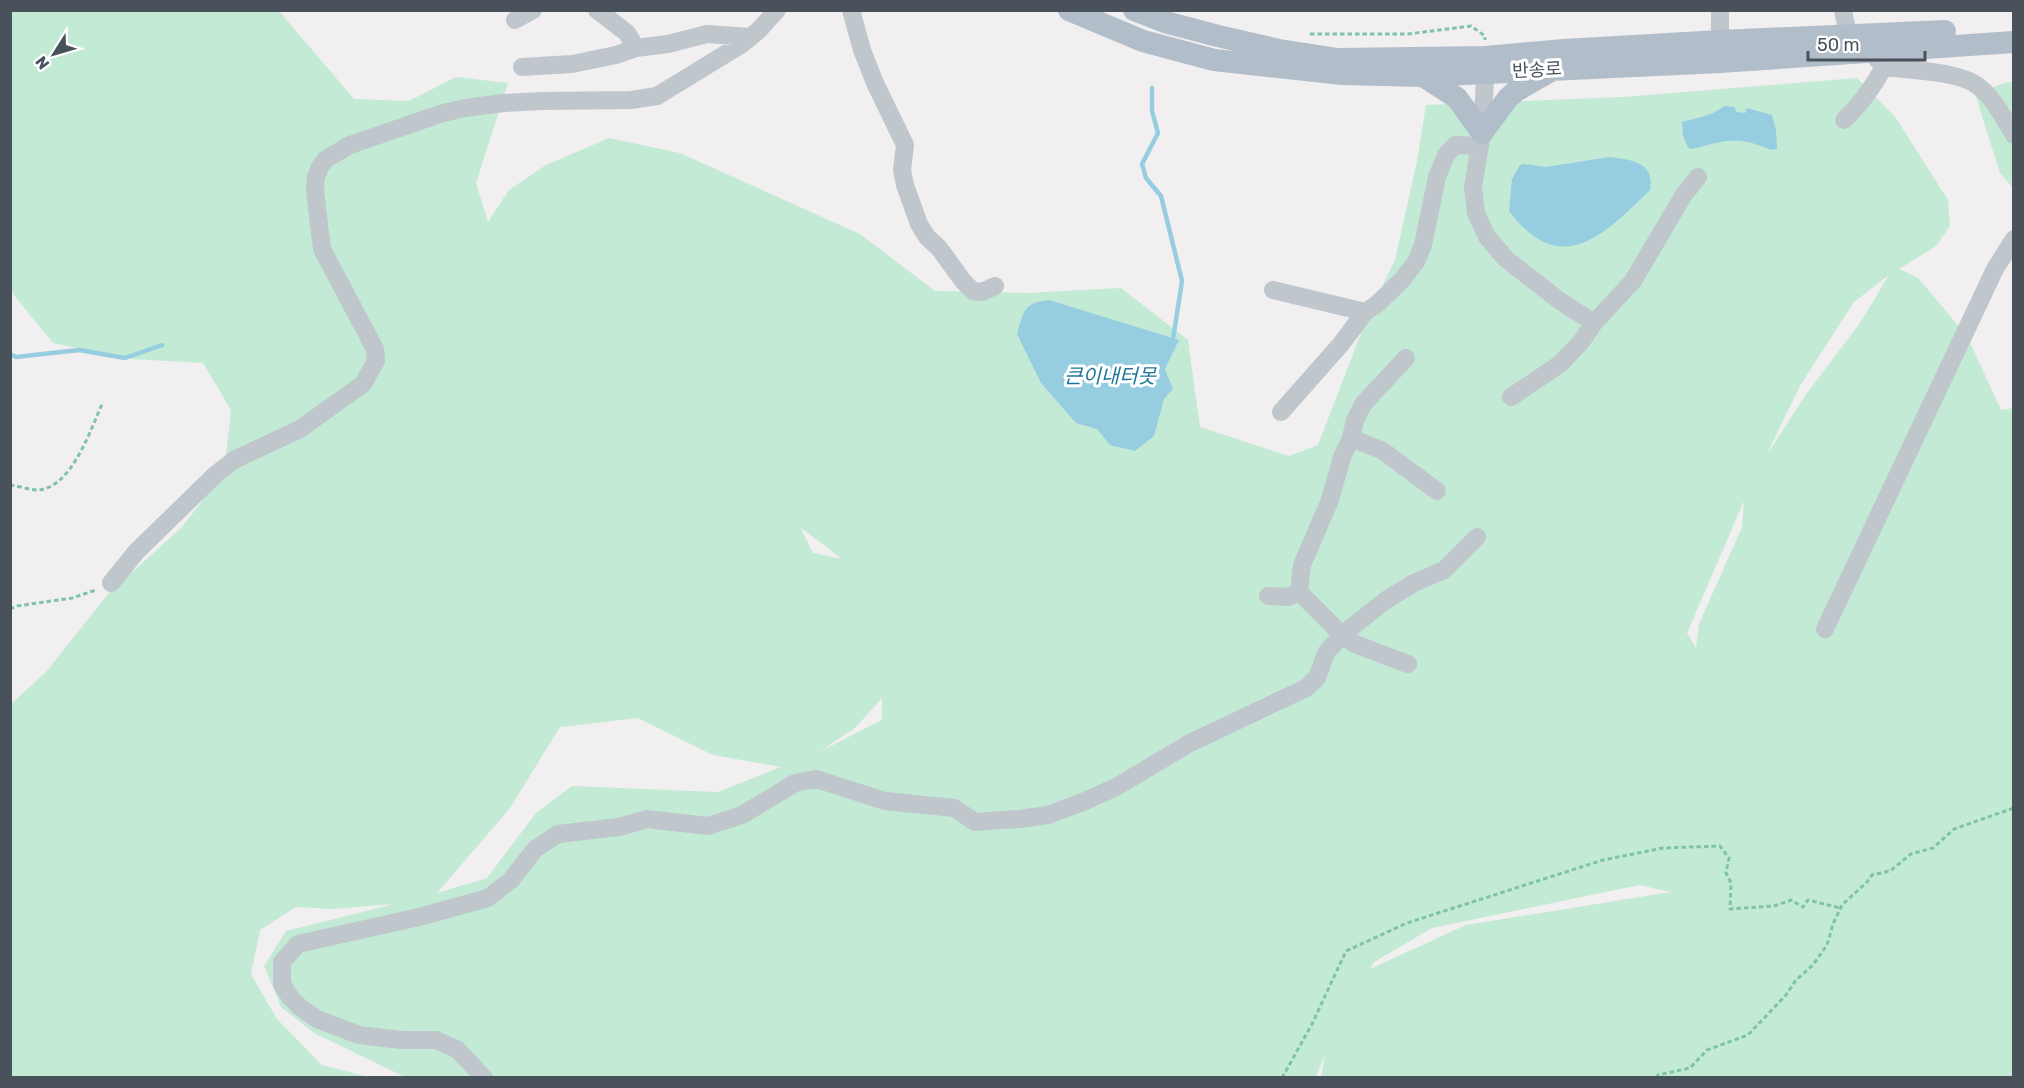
<svg xmlns="http://www.w3.org/2000/svg" width="2024" height="1088" font-family="Rubik,'Noto Sans KR',sans-serif">
<rect width="100%" height="100%" fill="#f1efef"/>
<!-- green -->
<path fill="#c3ead4" fill-rule="evenodd" d="M10 11H279L354 99 409 101 456 77 508 83 476 183 488 222 509 190 546 165 609 138 680 153 860 234 935 291 1027 293 1121 288 1188 340 1200 427 1289 456 1318 445 1366 320 1395 260 1417 161 1426 105 1623 97 1857 78 1896 118 1948 200 1950 226 1936 246 1899 269 1918 278 1967 336 2001 410 2013 408V1077H1321L1325 1056 1315 1078 405 1077 314 1033 281 1007 264 966 286 931 394 904 332 909 296 907 260 930 251 974 277 1019 322 1065 368 1077H11V704L46 672 109 593 181 528 224 473 231 410 203 363 130 359 53 343 13 294 10 284ZM1889 275 1860 323 1807 393 1766 456 1801 384 1854 302ZM1744 501 1742 527 1699 624 1696 648 1687 633ZM800 527 842 559 813 553ZM882 698V720L819 752 855 728ZM638 718 713 755 781 767 718 792 572 786 536 813 487 878 437 893 510 808 560 727ZM1639 885 1671 892 1466 925 1370 969 1374 962 1432 928Z
M2008 82H2013V188L2000 173 1975 94Z"/>
<!-- water -->
<path fill="#96cde1" d="M1724 106 1735 107 1736 112 1745 113 1747 108 1772 115 1776 130 1777 149 1771 150C1739 136 1726 140 1693 149L1688 148 1683 136 1682 122C1696 118 1712 116 1724 106Z
M1610 157C1632 160 1655 162 1650 190 1604 235 1561 280 1509 211L1512 179 1520 165 1524 164 1546 167Z
M1049 300 1179 340 1165 369 1173 389 1164 399 1154 436 1135 451 1110 445 1097 429 1076 423 1041 383 1017 334C1024 311 1023 303 1049 300Z"/>
<g fill="none" stroke-linecap="round" stroke-linejoin="round">
<!-- stream -->
<path stroke="#96cde1" stroke-width="4.5" d="M1152 88V111L1158 133 1142 164 1146 178 1161 196 1182 281 1173 339
M10 354 16 357 79 350 125 358 162 345"/>
<!-- path -->
<path stroke="#7fc3a6" stroke-width="3" stroke-dasharray="4.5 3" stroke-linecap="butt" d="M1310 34H1408L1471 26 1485 36V40
M10 485C19 486 30 490 38 490 72 488 91 428 103 402
M10 609 17 606 72 598 96 590
M1282 1078 1312 1024 1346 951 1407 923 1603 860 1663 848 1720 846 1729 858 1726 873 1731 883 1730 909 1774 906 1791 900 1803 907 1808 900 1840 908
M1657 1078 1658 1075 1690 1068 1707 1050 1748 1035 1786 995 1796 980 1813 965 1827 945 1833 924 1842 905 1867 882 1872 875 1890 871 1911 854 1933 848 1954 829 2014 808"/>
<!-- minor -->
<path stroke="#bfc6cc" stroke-width="18" d="M597 10 627 33 636 48
M851 10 862 50 875 83 905 145 902 170 905 185 919 224 927 237 939 248 963 281 973 291 982 292 995 286
M1843 10 1848 35
M515 20 533 10
M1720 41V10
M1871 52 1884 67C1908 70 1959 71 1978 86 1995 99 2003 118 2014 135
M1486 60 1482 133 1473 187 1476 213 1487 237 1506 259 1560 301 1594 323 1581 342 1560 364 1511 397
M522 67 572 64 616 55 636 48 668 44 707 34 750 37
M1844 120C1861 104 1873 87 1884 67
M1273 290 1365 312
M1594 323 1633 281 1683 196 1698 177
M1406 358 1364 403 1355 420 1351 438 1342 457 1330 500 1302 565 1299 592 1342 635 1355 644 1408 664
M1281 412 1341 344 1365 312 1376 305 1401 281 1416 262 1423 245 1437 177 1446 155 1455 145 1479 146
M1351 438 1383 451 1437 491
M111 583 136 552 215 475 234 460 300 429 363 384 376 361 375 349 322 249 315 191 316 177 320 167 326 159 350 145 443 113 465 108 503 103 543 101 631 100 657 96 742 44 758 31 777 10
M1268 596 1288 597 1299 592
M1825 629 1995 269 2014 239
M484 1078 458 1050 436 1040H401L359 1035 317 1019 301 1008 290 997 282 984V962L298 944 419 917 488 898 511 880 535 849 558 834 619 827 647 819 708 826 742 815 795 783 816 779 885 801 954 808 975 822 1019 819 1048 815 1083 802 1116 787 1190 743 1306 688 1317 678 1326 653 1342 635 1386 600 1414 583 1444 570 1477 537"/>
<!-- major -->
<path stroke="#b2bdca" stroke-width="22" d="M1069 10 1143 41 1214 60 1342 74 1423 76 1508 72 1720 62 2014 42
M1134 10 1165 22 1218 36 1279 50 1338 59 1486 57 1564 50 1720 41 1945 31
M1423 76 1457 98 1482 133 1508 98 1516 91 1549 72"/>
</g>
<g text-anchor="middle" stroke-width="6" stroke-linejoin="round" paint-order="stroke">
<!-- street labels -->
<g font-size="18" fill="#49515a" stroke="#fff">
<text transform="translate(1537 70) rotate(-3)" y="6">반송로</text>
</g>
<!-- water labels -->
<g font-size="20" font-style="italic" fill="#1e7799" stroke="#fff">
<text x="1110" y="383">큰이내터못</text>
</g>
</g>
<!-- border -->
<rect width="2024" height="1088" fill="none" stroke="#49515a" stroke-width="24"/>
<!-- north arrow -->
<g transform="translate(54 54) rotate(233)" stroke="#ffffff" stroke-width="4.5" paint-order="stroke">
<path d="M0-4.5L10 22L0 15L-10 22Z" fill="#49515a"/>
<text y="-9" font-size="16" font-weight="bold" text-anchor="middle" fill="#49515a">N</text>
</g>
<!-- scale -->
<path d="M1808 51v9h117v-9" fill="none" stroke="#49515a" stroke-width="3"/>
<text x="1817" y="51" font-size="18" fill="#49515a" stroke="#ffffff" stroke-width="4.5" paint-order="stroke">50 m</text>
</svg>
